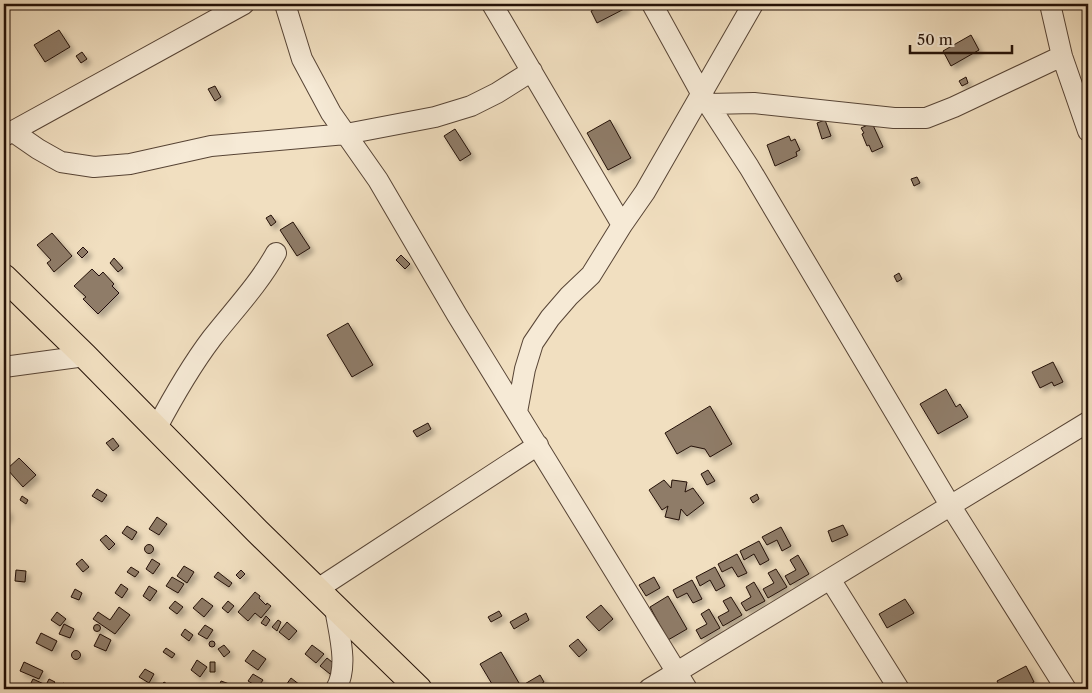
<svg xmlns="http://www.w3.org/2000/svg" width="1092" height="693" font-family="'Libre Caslon Text',serif">
<defs>
<filter id="shadow"><feDropShadow dx="4" dy="4" stdDeviation="2.5" flood-color="#0004"/></filter>
</defs>
<rect width="100%" height="100%" fill="#f1dfc0"/>
<filter id="stains"><feTurbulence type="fractalNoise" baseFrequency=".004" numOctaves="4"/><feColorMatrix values="0 0 0 0 .2 0 0 0 0 .09 0 0 0 0 .02 0 0 0 .5 -.17"/></filter>
<radialGradient id="worn" r=".72"><stop offset=".6" stop-color="#630" stop-opacity="0"/><stop offset="1" stop-color="#630" stop-opacity=".3"/></radialGradient>
<!-- building -->
<path fill="#8f7c67" stroke="#241107" filter="url(#shadow)" d="M604 4H624L626 8 597 23 591 11Z
M59 30 70 47 45 62 34 45Z
M971 35 979 50 951 66 943 51Z
M82 52 87 59 81 63 76 56Z
M966 77 968 83 962 86 959 81Z
M215 86 221 97 215 101 208 89Z
M610 120 631 158 608 170 587 133Z
M825 120 831 136 822 139 817 123Z
M872 123 883 147 872 152 869 145 867 146 862 134 864 133 861 128Z
M455 129 471 154 460 161 444 136Z
M789 136 791 141 795 139 800 150 796 152 797 156 775 166 767 145Z
M917 177 920 183 914 186 911 179Z
M271 215 276 222 271 226 266 218Z
M293 222 310 248 297 256 280 230Z
M52 233 72 256 54 272 47 263 51 260 37 245Z
M83 247 88 252 82 258 77 253Z
M401 255 410 264 405 269 396 260Z
M114 258 123 268 118 272 110 263Z
M92 269 99 276 103 272 114 284 112 286 119 293 98 314 83 299 86 297 74 286Z
M899 273 902 279 897 282 894 276Z
M348 323 373 365 352 377 327 335Z
M1088 343V354L1084 345Z
M1053 362 1063 382 1054 386 1052 382 1040 388 1032 372Z
M946 389 956 407 960 404 968 417 938 434 920 404Z
M710 406 732 444 710 457 705 449 691 446 677 454 665 433Z
M428 423 431 429 417 437 413 431Z
M113 438 119 446 113 451 106 443Z
M19 458 36 475 23 487 7 469Z
M708 470 715 481 707 485 701 474Z
M664 480 671 488 672 480 687 482 685 492 693 488 704 503 687 516 681 509 679 520 665 517 668 506 662 510 649 490Z
M97 489 107 495 102 502 92 496Z
M757 494 759 499 753 503 750 498Z
M22 496 28 500 26 504 20 500Z
M4 508 8 510 7 512 9 514 5 521H4Z
M157 517 167 524 159 535 149 529Z
M843 525 848 535 832 542 828 531Z
M127 526 137 532 132 540 122 533Z
M781 527 791 546 782 551 777 540 767 545 762 537Z
M106 535 115 544 109 550 100 540Z
M759 541 769 560 760 565 754 554 744 560 740 551Z
M144.5 549a4.5 4.5 0 1 1 9 0a4.5 4.5 0 1 1-9 0Z
M737 554 747 573 738 577 732 567 722 572 718 564Z
M798 555 809 574 790 585 785 576 796 570 790 560Z
M82 559 89 567 83 572 76 564Z
M152 559 160 564 153 574 146 569Z
M184 566 194 572 187 583 177 576Z
M131 567 139 572 135 577 127 572Z
M715 567 725 586 716 591 710 580 700 586 696 577Z
M776 569 787 587 768 598 763 589 774 583 768 573Z
M16 570 26 571 25 582 15 581Z
M241 570 245 574 240 579 236 575Z
M218 572 232 583 229 587 214 577Z
M172 577 184 584 178 593 166 586Z
M654 577 660 588 646 596 639 585Z
M692 580 702 599 693 603 687 593 677 598 673 590Z
M754 582 765 601 746 611 741 603 751 597 746 587Z
M121 584 128 589 122 598 115 593Z
M149 586 157 591 150 601 143 596Z
M75 589 82 593 79 600 71 597Z
M255 592 260 596 259 598 266 605 267 603 271 606 261 618 255 613 248 621 238 612Z
M668 596 687 629 668 640 650 607Z
M731 597 742 615 723 626 718 617 729 611 723 601Z
M202 598 213 606 204 617 193 608Z
M905 599 914 613 887 628 879 614Z
M175 601 183 607 177 614 169 608Z
M228 601 234 606 228 613 222 608Z
M601 605 613 619 599 631 586 617Z
M119 607 130 615 115 634 93 619 98 612 110 620Z
M709 609 720 628 701 639 696 630 707 624 701 614Z
M499 611 502 616 491 622 488 617Z
M57 612 66 619 60 626 51 620Z
M526 613 529 620 514 629 510 622Z
M266 616 270 620 266 626 261 623Z
M278 620 281 622 277 631 272 627Z
M287 622 297 631 289 640 279 632Z
M64 624 74 629 70 638 59 634Z
M93.5 628a3.5 3.5 0 1 1 7 0a3.5 3.5 0 1 1-7 0Z
M205 625 213 630 207 639 198 634Z
M185 629 193 635 189 641 181 635Z
M41 633 57 641 52 651 36 643Z
M100 634 111 640 106 651 94 646Z
M578 639 587 650 579 657 569 646Z
M209 644a3 3 0 1 1 6 0a3 3 0 1 1-6 0Z
M224 645 230 652 224 657 218 649Z
M312 645 324 654 316 663 305 654Z
M166 648 175 654 172 658 163 652Z
M253 650 266 659 258 670 245 661Z
M71.5 655a4.5 4.5 0 1 1 9 0a4.5 4.5 0 1 1-9 0Z
M501 652 519 683 508 689H495L480 664Z
M327 658 337 666 330 674 320 666Z
M197 660 207 667 200 677 191 670Z
M24 662 43 671 39 679 20 671Z
M210 662H215V672H210Z
M1026 666 1034 682 1021 689H1001L997 681Z
M145 669 154 674 149 683 139 677Z
M253 674 263 680 258 687 248 681Z
M540 675 544 682 532 689H525L523 685Z
M291 678 300 685 297 689H292L286 685Z
M33 679 48 686 46 689H34L29 687Z
M49 679 55 682 52 686 47 683Z
M221 681 232 685 230 689H218Z
M164 682 173 688 172 689H158Z
M63 683 74 689H59Z"/>
<g fill="none" stroke-linecap="round" stroke-linejoin="round">
<!-- minor casing -->
<g stroke="#574435" stroke-width="22">
<path id="minor" d="M285 4 302 59 331 113 378 180 457 315 687 689
M492 4 622 225
M652 4 701 93 749 167 950 505 1066 689
M1050 4 1062 56 1088 131
M708 104 754 103 894 118H926L954 107 1062 56
M12 131 38 149 61 162 94 167 130 164 211 146 346 134 435 117 471 106 497 93 532 71
M4 136 244 4
M4 367 85 356
M517 412 525 369 533 343 550 318 569 296 591 275 622 225 645 192 753 4
M156 429C173 397 190 367 212 338 234 310 259 284 276 253
M830 579 899 689
M316 590 538 445
M335 608C339 634 349 666 336 689
M649 689 1088 422"/>
</g>
<!-- major casing -->
<g stroke="#241107" stroke-width="27">
<path id="major" d="M4 277 85 356 257 531 419 689"/>
</g>
<!-- minor -->
<use href="#minor" stroke="#f6ead6" stroke-width="20"/>
<!-- major -->
<use href="#major" stroke="#f1dfc0" stroke-width="25"/>
</g>
<!-- margin -->
<rect width="1092" height="693" fill="none" stroke="#f1dfc0" stroke-width="20"/>
<rect x="5" y="5" width="1082" height="683" fill="none" stroke="#241107" stroke-width="2.5"/>
<rect x="10" y="10" width="1072" height="673" fill="none" stroke="#241107"/>
<!-- scale -->
<path d="M910 45v8h102v-8" fill="none" stroke="#241107" stroke-width="2.5"/>
<text x="917" y="45" font-size="15" fill="#241107" stroke="#f6ead6" stroke-width="4" paint-order="stroke">50 m</text>
<rect width="100%" height="100%" filter="url(#stains)"/>
<rect width="100%" height="100%" fill="url(#worn)"/>
</svg>
